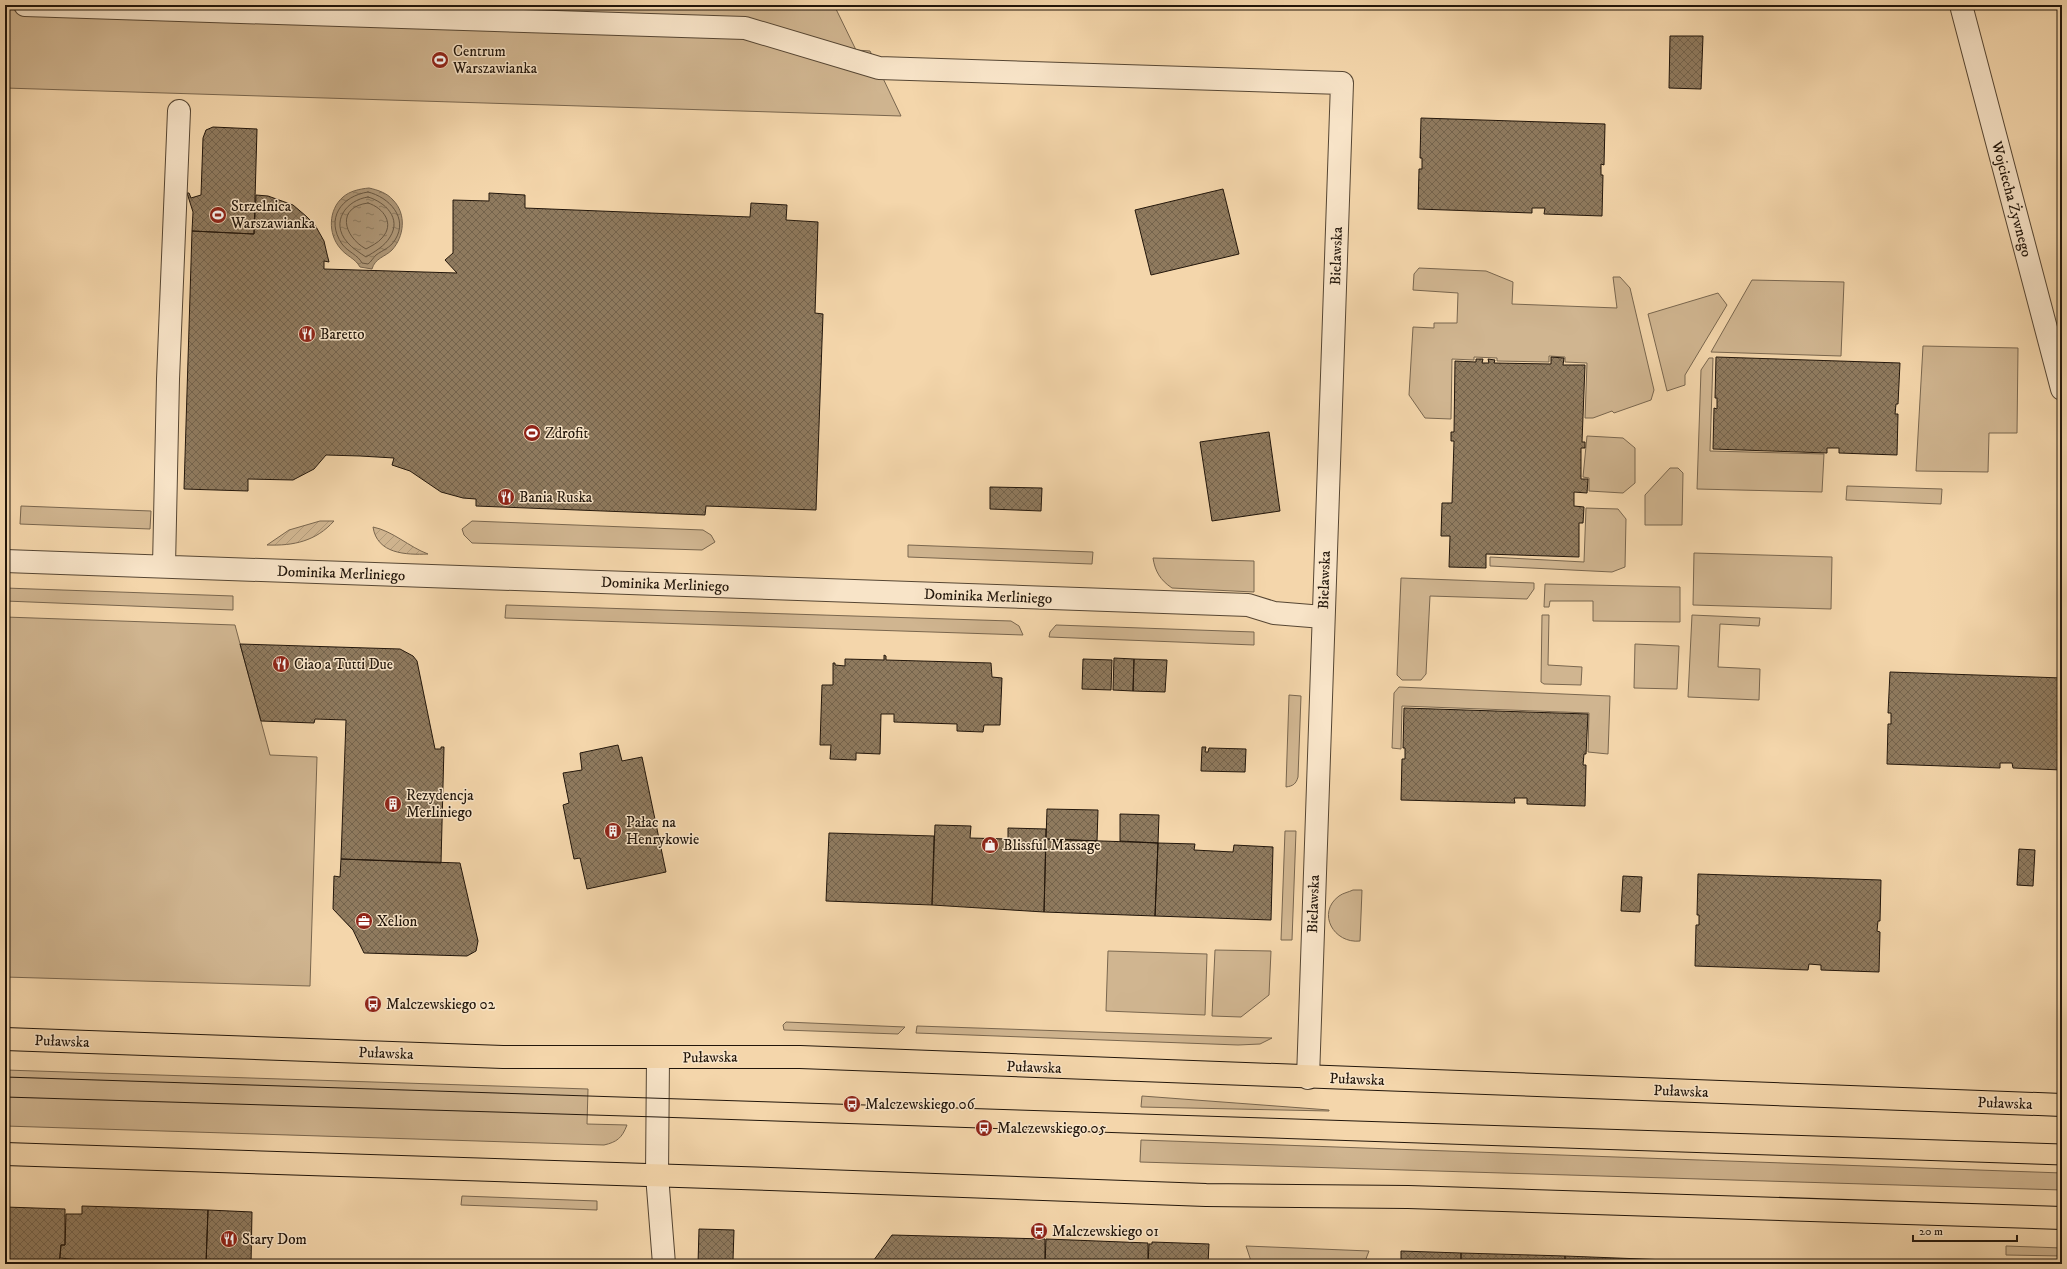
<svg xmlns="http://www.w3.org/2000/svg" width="2067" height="1269" font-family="'IM FELL DW Pica',serif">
<defs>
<pattern id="garden-furrows" width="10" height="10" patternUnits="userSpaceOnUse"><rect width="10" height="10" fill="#d0b590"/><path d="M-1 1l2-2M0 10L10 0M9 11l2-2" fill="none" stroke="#b29b7b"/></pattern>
<pattern id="water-ripples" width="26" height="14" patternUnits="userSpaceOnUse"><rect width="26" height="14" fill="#ad9575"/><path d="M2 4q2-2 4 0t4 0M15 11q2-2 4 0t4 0" fill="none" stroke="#8c795e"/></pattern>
<pattern id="building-cross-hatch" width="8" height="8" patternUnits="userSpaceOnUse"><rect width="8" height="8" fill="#8f7a5e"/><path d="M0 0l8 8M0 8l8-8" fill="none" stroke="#74634c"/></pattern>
</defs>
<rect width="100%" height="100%" fill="#f4d6ab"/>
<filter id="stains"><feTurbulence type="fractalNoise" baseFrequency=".005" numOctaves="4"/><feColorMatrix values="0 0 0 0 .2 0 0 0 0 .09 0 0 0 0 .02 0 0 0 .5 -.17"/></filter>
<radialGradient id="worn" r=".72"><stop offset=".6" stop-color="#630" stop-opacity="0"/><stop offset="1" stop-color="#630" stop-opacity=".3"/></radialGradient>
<!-- grass -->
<path fill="#d0b590" stroke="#79664e" d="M5 5H834L856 50 870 51 901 116 5 88Z
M1419 268 1486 271 1513 282 1512 304 1617 308 1613 277H1620L1630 288 1654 390 1651 400 1614 413 1612 411 1593 418H1585L1587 363 1565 362V357L1549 356V362L1497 361V358L1474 357V360L1452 359 1451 419 1425 418 1409 395 1413 327 1434 328V323H1457L1458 293 1413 290 1414 274Z
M1752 280 1844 282 1841 356 1711 352Z
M1718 293 1727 305 1685 375V385L1667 391 1648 314Z
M1923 346 2018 348 2017 433H1989L1988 472 1916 471Z
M1709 358H1713L1710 451 1824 454 1822 492 1697 489 1701 370Z
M1587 436 1623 438 1635 448V483L1623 493 1589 491V478L1583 477Z
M1670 468H1678L1683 473 1682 525H1645V495Z
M1847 486 1942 489 1941 504 1846 500Z
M21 506 151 511 150 529 20 524Z
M1586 508 1618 509 1626 519 1625 567 1612 572 1490 566V557L1584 562Z
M472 521 703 530 711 535 715 542 702 550 472 543 464 535 462 529Z
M908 545 1093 552 1092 564 908 557Z
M1694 553 1832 557 1831 609 1693 605Z
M1153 558 1254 561V592L1172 588C1160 580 1155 571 1153 558Z
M1401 578 1534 583V589L1527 599 1430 596 1426 674 1421 680H1402L1397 675Z
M1545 584 1680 587V622L1593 621V601H1550L1549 607H1544Z
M5 588 233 596V610L5 601Z
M506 605 1011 621 1019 626 1023 635 505 618Z
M1542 615H1549L1548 665 1582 667 1581 685 1544 684 1541 682Z
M1692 615 1760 618 1759 626 1720 624 1718 667 1760 669 1759 700 1688 697Z
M5 617 235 625 270 755 317 757 310 986 5 977Z
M1056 625 1254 632V645L1049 637 1050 632Z
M1635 644 1679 646 1677 689 1634 688Z
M1399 687 1610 696 1608 754 1588 752 1589 713 1402 706 1401 749 1392 748 1394 693Z
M1289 695 1301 696 1298 777C1296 784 1293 786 1286 787Z
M1285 831H1296L1292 940H1281Z
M1353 890H1362L1360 941C1334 944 1316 913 1339 896 1343 893 1349 892 1353 890Z
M1215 950 1271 951 1269 995 1241 1017 1212 1016Z
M1108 951 1207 954 1205 1015 1106 1011Z
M786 1022 905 1027 898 1034 784 1030 783 1025Z
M917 1026 1272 1038 1260 1044 1238 1045 916 1033Z
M5 1070 588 1089 587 1124 627 1125C622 1138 617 1142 604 1145L5 1126Z
M1142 1096 1329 1110V1111L1141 1107Z
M1141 1140 2062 1173V1190L1140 1162Z
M462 1196 597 1201V1210L461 1205Z
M1246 1246 1369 1251 1364 1264H1252Z
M2006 1246 2062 1248V1256L2006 1255Z"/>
<!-- garden -->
<path fill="url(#garden-furrows)" stroke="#79664e" d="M320 521H334C316 541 294 546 267 545L289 530Z
M373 527C393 531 409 547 428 554 406 555 377 554 373 527Z"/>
<!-- water -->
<path fill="url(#water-ripples)" stroke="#75624b" d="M369 188C378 190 387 193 393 200 407 214 404 237 392 250 385 257 375 258 372 269L360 267C355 258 346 256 340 248 328 234 328 210 343 197 350 191 359 189 369 188Z"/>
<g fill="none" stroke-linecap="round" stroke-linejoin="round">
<!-- shore -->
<path stroke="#685640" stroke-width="1" d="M368 192C389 197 409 218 395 240 390 248 383 250 376 255 373 258 371 262 368 264L362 263C358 255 348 252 342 244 325 219 341 196 368 192Z
M368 197C385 202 402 218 390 237 385 246 374 252 366 257 360 253 352 248 347 242 330 222 346 200 368 197Z
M368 203C384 208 395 224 382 238 378 243 371 246 366 249 343 236 336 207 368 203Z"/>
</g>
<!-- building -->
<path fill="url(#building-cross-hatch)" stroke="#22160b" d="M1124 5H1140L1137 8H1127Z
M1670 36H1703L1701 89 1669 88Z
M1421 118 1605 124 1604 165 1601 164V175H1603L1602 216 1544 214 1545 208H1532V213L1418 209 1419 169H1422V158H1420Z
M213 127 257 129 254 234 192 231 193 212 187 193H189L191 198 201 195 203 138 206 130Z
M1223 189 1239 254 1151 275 1135 210Z
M489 193 525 195V208L750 217 751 203 787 205 786 220 818 222 815 313 823 314 816 510 706 506 705 515 476 506V499L463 498 441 492 410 471 392 465 394 458 360 456 326 455 314 469 293 480 248 479V491L184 489 192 231 254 234 256 195 268 196 293 205 306 216 315 225 324 241 327 254 329 262 324 261V269L457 273 445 260 453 253V200L489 201Z
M1551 357 1564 358 1563 365H1585L1582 442H1585V448H1581V479H1588L1587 493 1574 492V506L1584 507 1583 523H1579V557L1486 554V568L1449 567 1450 536H1441L1442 503H1452L1454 441H1451V432H1454L1455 361 1476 362V359H1483L1482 363H1489L1488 359 1495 360 1494 363 1551 364Z
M1716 357 1900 363 1898 404H1896L1895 414H1898L1897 455 1839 453V448H1827V453L1713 449 1714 408 1717 409V398H1715Z
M1269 432 1280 511 1212 521 1200 442Z
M990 487 1042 488 1041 511 990 509Z
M240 644 400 649 413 656 417 661 435 749H441V747H444L441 863 341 859 346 720 315 719 314 723 261 721Z
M884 655 886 656V660L991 663 992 677 1002 678 1000 725H984L983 732 957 731V724L894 722V714H881L880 754 856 753V760L830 759 831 745H820L822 685H833V663H835V665L845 666V659L884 660Z
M1114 658 1134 659 1133 691 1113 690Z
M1083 659 1112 660 1111 690 1082 689Z
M1134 659 1167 660 1165 692 1133 691Z
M1890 672 2062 678V770L2013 768 2012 763H2000V768L1887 764 1888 724H1891V713H1888Z
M1404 708 1588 714 1586 754H1584L1583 765H1586L1585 806 1527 804V798H1514L1515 803 1401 800 1402 759H1405V748H1403Z
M618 745 622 761 642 757 666 872 587 889 580 858 574 859 563 805 569 803 563 773 582 770 580 753Z
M1202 747H1206L1205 752H1208L1209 748 1246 749 1245 772 1201 771Z
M1047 809 1098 810 1097 841 1046 839Z
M1120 814 1159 815 1158 843 1120 841Z
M935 825 971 826 970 838 1008 839V828L1046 829 1044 912 932 905Z
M829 833 934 836 932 905 826 901Z
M1046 839 1158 843 1155 916 1044 912Z
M1158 843 1195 844 1194 850 1233 852 1234 845 1273 847 1271 920 1155 916Z
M2019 849 2035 850 2033 886 2017 885Z
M341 859 460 863 478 941 476 951 467 956 364 953 353 930 333 909 334 876 340 877Z
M1698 874 1881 880 1880 921H1878L1877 931 1880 932 1879 972 1821 970V965L1809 964 1808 970 1695 966 1696 925H1699V915H1697Z
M1623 876 1642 877 1640 912 1621 911Z
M82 1206 208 1210 206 1264H81V1260L60 1258 61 1245H65L66 1214H82Z
M5 1207 65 1209V1245H61L59 1264H5Z
M208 1210 252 1212 251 1264H206Z
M699 1229 734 1230 733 1260 728 1264H698Z
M892 1235 1045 1239V1264H871Z
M1046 1239 1148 1243V1264H1045Z
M1152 1242 1209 1244 1208 1264H1148L1149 1244H1152Z
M1401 1251 1461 1253V1264H1401Z
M1461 1253 1565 1256V1264H1461Z
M1565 1256 1668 1260V1264H1565Z
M1668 1260 1739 1262 1806 1264H1668Z"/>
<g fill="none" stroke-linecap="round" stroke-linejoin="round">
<!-- minor casing -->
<g stroke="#564633" stroke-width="24">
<path id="minor" d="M25 5 745 28 879 68 1342 83 1308 1078
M1962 9 2062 389
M5 561 1248 605 1274 613 1323 617
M164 566 168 379 179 111
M658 1057 657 1175 664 1264"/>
</g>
<!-- major casing -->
<g stroke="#22160b" stroke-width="24">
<path id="major" d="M5 1039 503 1057H800L2062 1105
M5 1154 770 1179 1206 1195 1408 1197 2062 1218"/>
</g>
<!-- minor -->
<use href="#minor" stroke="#f8e4c8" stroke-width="22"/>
<!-- major -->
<use href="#major" stroke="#f4d6ab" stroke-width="22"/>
<!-- tram -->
<path stroke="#22160b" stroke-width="1" d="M5 1077 2062 1144
M5 1097 658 1117 2062 1165"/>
</g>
<!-- icons -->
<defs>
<g id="stadium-disc" transform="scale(0.9)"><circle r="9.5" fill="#8f2418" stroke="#f8e4c8"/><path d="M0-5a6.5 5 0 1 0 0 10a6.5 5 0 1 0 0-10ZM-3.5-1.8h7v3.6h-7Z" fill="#fff"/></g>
<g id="restaurant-disc" transform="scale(0.9)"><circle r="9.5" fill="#8f2418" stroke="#f8e4c8"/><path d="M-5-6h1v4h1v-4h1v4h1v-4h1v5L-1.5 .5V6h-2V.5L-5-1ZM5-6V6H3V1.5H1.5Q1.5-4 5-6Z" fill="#fff"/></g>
<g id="building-disc" transform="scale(0.9)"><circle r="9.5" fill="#8f2418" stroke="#f8e4c8"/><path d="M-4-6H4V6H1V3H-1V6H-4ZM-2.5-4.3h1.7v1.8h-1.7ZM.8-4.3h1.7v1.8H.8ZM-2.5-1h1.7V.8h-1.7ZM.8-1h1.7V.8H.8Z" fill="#fff"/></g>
<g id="shop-disc" transform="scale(0.9)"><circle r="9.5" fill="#8f2418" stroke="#f8e4c8"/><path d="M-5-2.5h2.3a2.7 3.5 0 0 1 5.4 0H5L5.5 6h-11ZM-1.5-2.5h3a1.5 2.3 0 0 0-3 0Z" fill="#fff"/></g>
<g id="office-disc" transform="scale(0.9)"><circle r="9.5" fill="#8f2418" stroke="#f8e4c8"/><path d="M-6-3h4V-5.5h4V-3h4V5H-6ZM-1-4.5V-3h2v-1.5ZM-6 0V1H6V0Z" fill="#fff"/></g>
<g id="bus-disc" transform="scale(0.9)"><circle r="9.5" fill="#8f2418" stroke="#f8e4c8"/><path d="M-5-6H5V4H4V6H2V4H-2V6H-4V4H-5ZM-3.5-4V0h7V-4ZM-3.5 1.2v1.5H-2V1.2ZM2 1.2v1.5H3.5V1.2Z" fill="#fff"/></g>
</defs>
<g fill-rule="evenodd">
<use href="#stadium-disc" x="440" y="60"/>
<use href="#stadium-disc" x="218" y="215"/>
<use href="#restaurant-disc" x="307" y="334"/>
<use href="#stadium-disc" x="532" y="433"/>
<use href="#restaurant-disc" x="506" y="497"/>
<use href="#restaurant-disc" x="281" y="664"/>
<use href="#building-disc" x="393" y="804"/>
<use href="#building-disc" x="613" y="831"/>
<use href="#shop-disc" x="990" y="845"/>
<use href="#office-disc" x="364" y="921"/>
<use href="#bus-disc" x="373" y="1004"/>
<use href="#bus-disc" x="852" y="1104"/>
<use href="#bus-disc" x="984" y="1128"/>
<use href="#bus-disc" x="1039" y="1231"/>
<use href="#restaurant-disc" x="229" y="1239"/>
</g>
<g text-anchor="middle" stroke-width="3" stroke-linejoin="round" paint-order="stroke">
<!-- poi labels -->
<g font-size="15" fill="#22160b" stroke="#f8e4c8" text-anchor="start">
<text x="453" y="56">Centrum<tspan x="453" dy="17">Warszawianka</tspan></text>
<text x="231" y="211">Strzelnica<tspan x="231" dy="17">Warszawianka</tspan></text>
<text x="320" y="339">Baretto</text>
<text x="545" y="438">Zdrofit</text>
<text x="519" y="502">Bania Ruska</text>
<text x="294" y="669">Ciao a Tutti Due</text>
<text x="406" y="800">Rezydencja<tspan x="406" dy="17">Merliniego</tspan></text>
<text x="626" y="827">Pałac na<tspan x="626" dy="17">Henrykowie</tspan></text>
<text x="1003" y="850">Blissful Massage</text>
<text x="377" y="926">Xelion</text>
<text x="386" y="1009">Malczewskiego 02</text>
<text x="865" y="1109">Malczewskiego 06</text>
<text x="997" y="1133">Malczewskiego 05</text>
<text x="1052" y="1236">Malczewskiego 01</text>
<text x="242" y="1244">Stary Dom</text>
</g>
<!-- street labels -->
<g font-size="15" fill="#22160b" stroke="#f8e4c8">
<text transform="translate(2012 199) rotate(75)" y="5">Wojciecha Żywnego</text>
<text transform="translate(1336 256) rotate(-88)" y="5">Bielawska</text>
<text transform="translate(341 573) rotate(2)" y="5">Dominika Merliniego</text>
<text transform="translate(1324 580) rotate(-88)" y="5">Bielawska</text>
<text transform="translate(665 584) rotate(2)" y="5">Dominika Merliniego</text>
<text transform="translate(988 596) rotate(2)" y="5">Dominika Merliniego</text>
<text transform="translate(1313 904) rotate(-88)" y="5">Bielawska</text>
<text transform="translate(62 1041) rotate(2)" y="5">Puławska</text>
<text transform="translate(386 1053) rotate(2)" y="5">Puławska</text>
<text transform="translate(710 1057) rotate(-1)" y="5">Puławska</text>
<text transform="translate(1034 1067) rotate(2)" y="5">Puławska</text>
<text transform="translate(1357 1079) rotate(2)" y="5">Puławska</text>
<text transform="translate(1681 1091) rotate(2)" y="5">Puławska</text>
<text transform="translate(2005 1103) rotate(2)" y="5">Puławska</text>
</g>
</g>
<!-- margin -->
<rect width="2067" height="1269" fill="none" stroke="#f4d6ab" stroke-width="20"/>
<rect x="6" y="6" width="2055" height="1257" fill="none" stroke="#22160b" stroke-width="2"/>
<rect x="10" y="10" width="2047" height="1249" fill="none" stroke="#22160b"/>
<!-- scale -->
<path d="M1913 1235v6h104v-6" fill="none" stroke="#22160b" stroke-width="2"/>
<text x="1919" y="1235" font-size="12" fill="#22160b" stroke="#f8e4c8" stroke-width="3" paint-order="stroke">20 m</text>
<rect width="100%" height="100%" filter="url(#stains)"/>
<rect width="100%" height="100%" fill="url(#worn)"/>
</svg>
